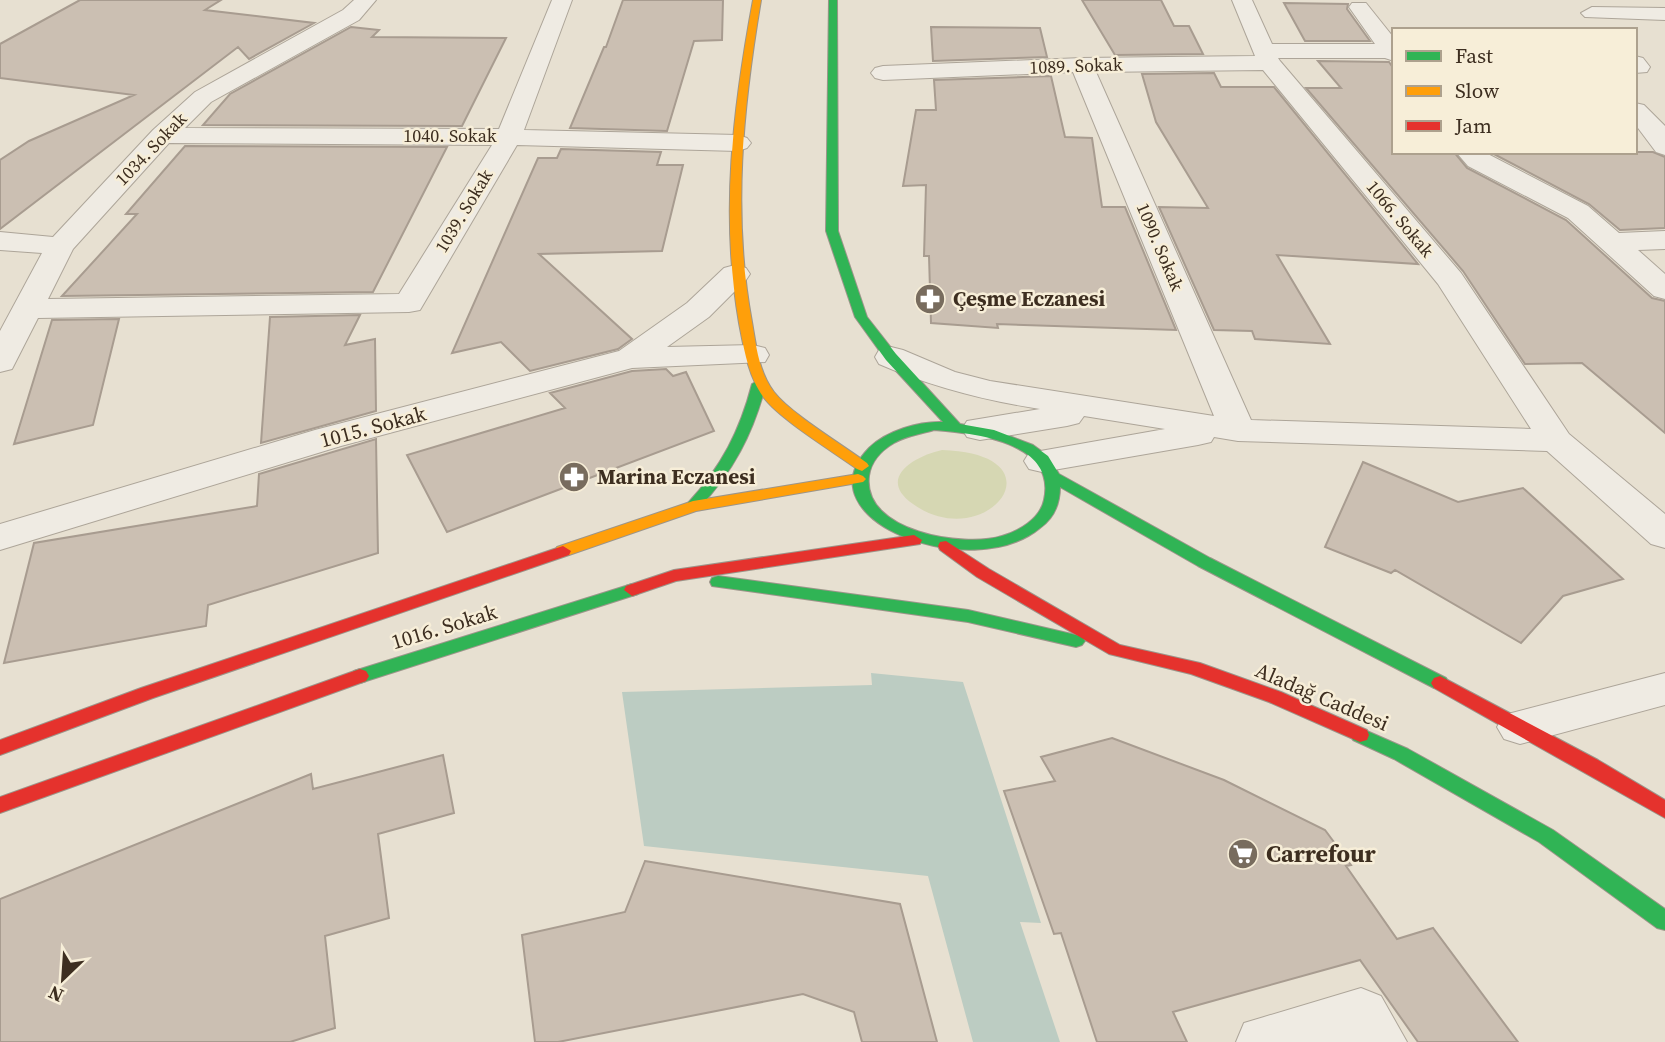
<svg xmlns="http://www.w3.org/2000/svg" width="1665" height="1042" font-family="'Source Serif 4',serif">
<rect width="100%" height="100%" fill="#e7e0d1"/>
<!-- green -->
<path fill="#d6d7b3" d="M942 450C1066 454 986 556 913 504 876 478 915 456 942 450Z"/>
<!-- water -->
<path fill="#bcccc2" d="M871 673 963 682 1041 923 1020 922 1060 1042H973L928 876 644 846 622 692 872 685Z"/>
<!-- building -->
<path fill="#cbbfb2" stroke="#a89c90" stroke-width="2" d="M80 0H221L205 10 314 23 249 59 238 47 0 229V160L29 141 134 95 0 78V44Z
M623 0H723L722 40 694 41 667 131 570 128 604 47H606Z
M1082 0H1161L1174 26H1189L1203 54 1115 55Z
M1284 3 1348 4 1347 9 1370 41H1305Z
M351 27 379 30 372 37 506 38 462 126 203 125 230 94Z
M931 27 1040 28 1047 57 933 61Z
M1318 61 1389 62 1394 69V152H1454L1467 168 1566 220 1652 298 1665 301V433L1582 363 1525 364 1463 271 1306 88H1341Z
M1214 73 1221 87H1274L1418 264 1277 255 1330 344 1255 339 1252 331 1214 330 1159 207 1208 208 1156 122 1142 74Z
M1051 76 1065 137 1092 138 1102 207H1125L1176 330 997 324 998 328 931 323 929 256H924L926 185 903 186 916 110H936L934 80Z
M185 146 447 147 373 292 62 296 137 214H126Z
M561 149 661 152 657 165H683L662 251 539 254 632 339 618 349 530 371 501 342 452 353 538 158H557Z
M1490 152H1653L1665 157V228L1620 230 1589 204Z
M360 315 345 345 375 339 376 411 261 443 270 317Z
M119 319 93 425 14 444 52 320Z
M666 369 673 376 686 372 714 431 447 532 407 455 565 408 550 393 632 371Z
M376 439 378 553 208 605 206 626 4 663 34 543 257 506 259 474Z
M1363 462 1458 502 1523 488 1623 579 1563 596 1521 643 1395 570 1391 573 1325 547Z
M1112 738 1224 780 1325 830 1351 865 1346 866 1397 939 1433 928 1518 1042H1418L1360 960 1173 1012 1187 1042H1097L1061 933 1054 934 1004 791 1055 781 1041 757Z
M443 755 454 813 378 834 389 918 325 936 335 1028 290 1042H0V899L311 774 313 789Z
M645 861 900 904 937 1042H862L854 1012 803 994 558 1042H535L522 935 625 912Z"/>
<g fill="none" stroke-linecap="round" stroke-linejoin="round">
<!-- street casing -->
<g stroke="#ada599" stroke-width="2">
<path id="street" d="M354 0H376L359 20 211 102 185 128 499 129 552 0H572L524 130 738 135 747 138 751 143 747 148 738 151 517 145 420 310 409 312 38 318 12 369 0 372V331L42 253 0 250V232L53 237 153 130 195 92 343 10ZM169 143 492 145 399 294 48 299 73 249Z
M1232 0H1252L1272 44H1375L1349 7 1352 3H1366L1394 38V61L1385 58H1278L1280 61 1461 273 1569 434 1665 514V548L1651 544 1547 451 1238 441 1214 437 1211 442 1198 445 1042 472 1029 469 1024 461 1029 453 1165 429 1084 416 1079 423 1067 426 980 440 967 437 962 429 967 421 1040 409C983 400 932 387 879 364L875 357 879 350 891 347 903 350 955 372 990 381 1214 416 1073 72 883 80 875 78 871 73 875 68 883 66 1082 58 1255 56ZM1263 70 1438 284 1531 429 1251 420 1096 72Z
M1592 7 1665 8V20L1585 17 1581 13Z
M1635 56 1643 58 1650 67 1647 72 1635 73Z
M1635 103 1644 105 1665 126V155L1656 152 1635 124Z
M1456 152H1484L1588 206 1619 233 1665 231V249L1638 250 1665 274V299L1654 296 1568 218 1468 166Z
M735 265 746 268 750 274 746 280 709 317 667 347 753 345 765 348 769 355 765 362 632 368 341 446 0 550V524L315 430 619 351 687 303 724 268Z
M1665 673V705L1520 744 1504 739 1497 727 1504 715Z
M1361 988 1381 996 1407 1042H1236L1244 1023Z"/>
</g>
<!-- fast casing -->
<g stroke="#9c958a" stroke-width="2">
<path id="fast" d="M829 0H837L838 231 867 317 896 354 960 424 994 430 1033 445 1048 456 1059 474 1210 558 1446 678 1449 683 1446 688H1434L1198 566 1060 487C1060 504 1054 518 1040 528 972 585 799 520 869 448 886 431 919 421 943 422L886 360 855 317 826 231ZM934 430C974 433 1057 442 1044 500 1040 519 1019 531 1002 536 964 548 862 532 869 476 871 461 882 450 894 443 906 436 921 434 934 430Z
M759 380 766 384C753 434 733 472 698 509H688L685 506 688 503C721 467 740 431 752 384Z
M718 576 968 610 1076 635 1082 637 1085 641 1082 645 1076 647 968 622 712 586 710 582 712 578Z
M632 584 638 586 640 590 638 594 360 683 354 681 351 676 354 671Z
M1360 728 1408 749 1553 830 1665 909V930L1657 928 1539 842 1394 759 1353 740 1351 735 1353 730Z"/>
</g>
<!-- slow casing -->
<g stroke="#9c958a" stroke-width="2">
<path id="slow" d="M753 0H761C743 107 732 214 752 322 756 345 759 373 774 392 791 414 843 445 867 463L869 466 862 471 857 469C832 451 781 420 764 398 748 376 744 349 739 323 720 214 733 108 753 0Z
M858 474 863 476 866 479 863 482 696 511 569 555H557L555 551 557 547 693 501Z"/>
</g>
<!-- jam casing -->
<g stroke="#9c958a" stroke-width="2">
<path id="jam" d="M914 535 922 540 920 544 676 581 632 596 624 590 626 586 674 570Z
M946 541 989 569 1120 645 1200 663 1281 692 1367 730 1369 735 1367 740 1360 742 1269 702 1191 674 1109 654 977 577 940 550 938 546 940 542Z
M563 546 571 551 569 555 153 698 0 755V740L141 688Z
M360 669 366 671 369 676 366 681 0 813V797Z
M1440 676 1598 760 1665 800V818L1434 688 1431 683 1434 678Z"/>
</g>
<!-- street -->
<use href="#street" fill="#efebe3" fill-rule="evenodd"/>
<!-- fast -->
<use href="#fast" fill="#30b455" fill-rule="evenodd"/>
<!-- slow -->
<use href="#slow" fill="#ff9f0a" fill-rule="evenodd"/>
<!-- jam -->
<use href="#jam" fill="#e5322d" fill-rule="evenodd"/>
</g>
<!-- icons -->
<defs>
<g id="pharmacy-disc" transform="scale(1.575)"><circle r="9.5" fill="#786c5e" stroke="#f7eed8"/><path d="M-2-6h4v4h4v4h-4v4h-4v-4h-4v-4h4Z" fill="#fff"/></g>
<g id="supermarket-disc" transform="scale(1.575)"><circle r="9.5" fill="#786c5e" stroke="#f7eed8"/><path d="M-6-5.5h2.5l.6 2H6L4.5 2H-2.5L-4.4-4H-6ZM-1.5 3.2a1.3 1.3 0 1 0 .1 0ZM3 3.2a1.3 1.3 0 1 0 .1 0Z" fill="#fff"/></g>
</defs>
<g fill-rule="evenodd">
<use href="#pharmacy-disc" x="930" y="299"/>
<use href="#pharmacy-disc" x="574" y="477"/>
<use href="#supermarket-disc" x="1243" y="854"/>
</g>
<g text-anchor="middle" stroke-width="5" stroke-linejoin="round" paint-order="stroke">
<!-- far-street labels -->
<g font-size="18" fill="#3d2e20" stroke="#f7eed8">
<text transform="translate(1076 66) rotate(-2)" y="6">1089. Sokak</text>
<text x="450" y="142">1040. Sokak</text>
<text transform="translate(151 149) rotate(-46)" y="6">1034. Sokak</text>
<text transform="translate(464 211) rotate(-59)" y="6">1039. Sokak</text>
<text transform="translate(1400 219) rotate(50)" y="6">1066. Sokak</text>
<text transform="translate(1160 247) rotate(67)" y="6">1090. Sokak</text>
</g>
<!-- poi labels -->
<g font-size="21" font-weight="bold" fill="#3d2e20" stroke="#f7eed8" text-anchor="start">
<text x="953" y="306">Çeşme Eczanesi</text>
<text x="597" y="484">Marina Eczanesi</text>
</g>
<!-- street labels -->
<g font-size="21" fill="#3d2e20" stroke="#f7eed8">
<text transform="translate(373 427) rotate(-15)" y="7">1015. Sokak</text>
<text transform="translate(444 627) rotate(-17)" y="7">1016. Sokak</text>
<text transform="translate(1322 697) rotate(23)" y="7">Aladağ Caddesi</text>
</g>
<!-- near-poi labels -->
<g font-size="24" font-weight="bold" fill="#3d2e20" stroke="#f7eed8" text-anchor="start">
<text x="1266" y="862">Carrefour</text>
</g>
</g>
<!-- legend -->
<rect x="1392" y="28" width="245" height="126" fill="#f7eed8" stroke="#ada18e" stroke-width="2"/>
<rect x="1406" y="51" width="35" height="10" fill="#30b455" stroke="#ada18e" stroke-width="2"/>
<text x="1455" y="63" font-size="21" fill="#3d2e20">Fast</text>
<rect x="1406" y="86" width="35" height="10" fill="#ff9f0a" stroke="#ada18e" stroke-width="2"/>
<text x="1455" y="98" font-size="21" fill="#3d2e20">Slow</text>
<rect x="1406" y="121" width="35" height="10" fill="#e5322d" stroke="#ada18e" stroke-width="2"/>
<text x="1455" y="133" font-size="21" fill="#3d2e20">Jam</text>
<!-- north arrow -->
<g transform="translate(63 979) rotate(205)" stroke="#f7eed8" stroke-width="5" paint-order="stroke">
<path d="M0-5L12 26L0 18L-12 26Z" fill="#3d2e20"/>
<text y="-10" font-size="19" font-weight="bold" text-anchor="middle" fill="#3d2e20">N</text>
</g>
</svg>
